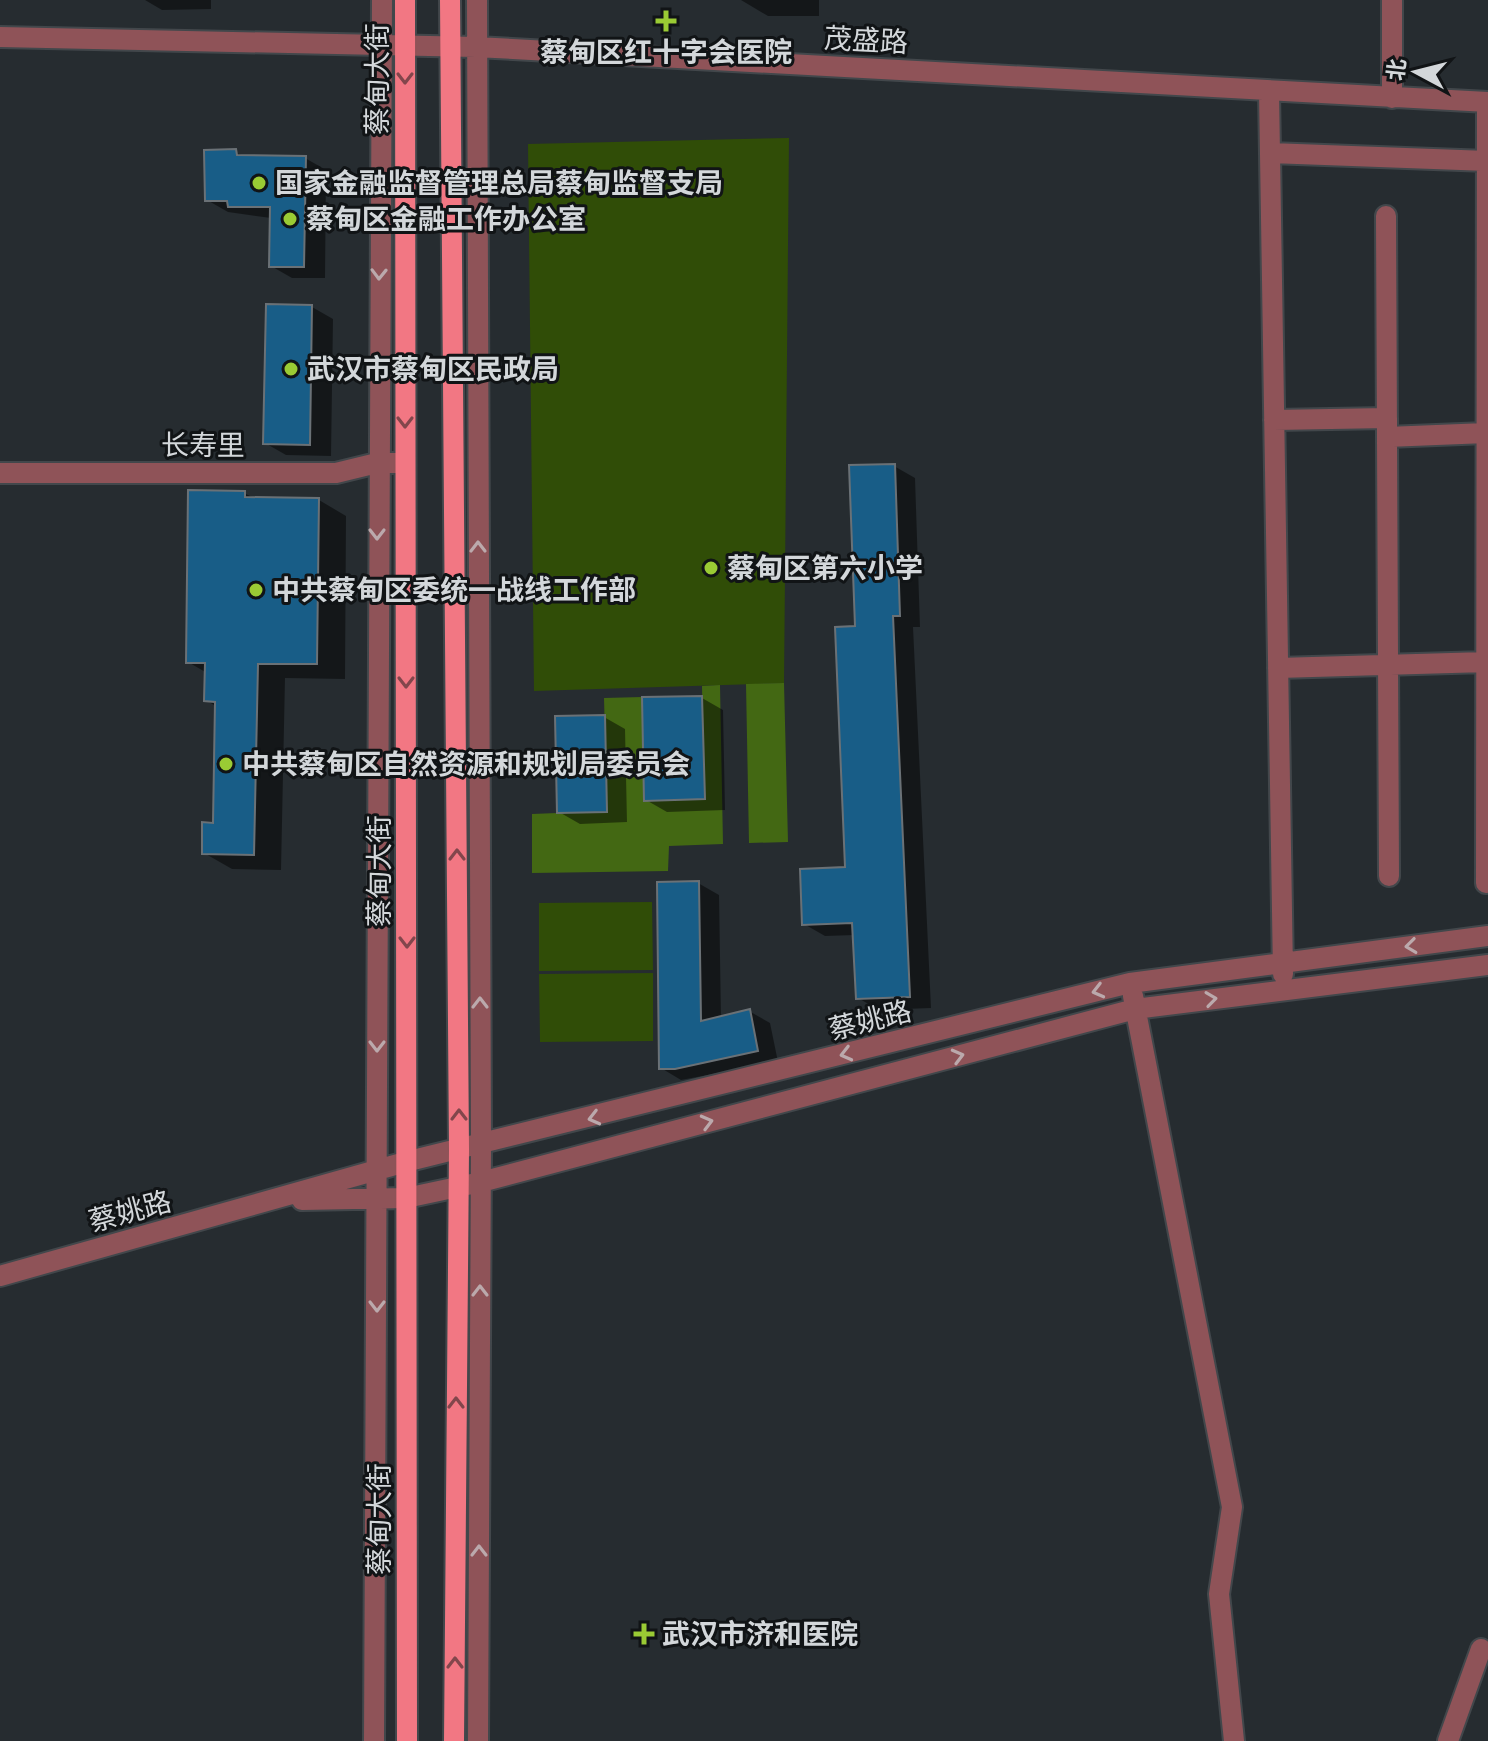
<svg xmlns="http://www.w3.org/2000/svg" width="1488" height="1741" font-family="Poppins,'Noto Sans SC',sans-serif">
<rect width="100%" height="100%" fill="#262c30"/>
<!-- green -->
<path fill="#304d07" d="M789 138 784 683 534 691 528 144Z
M652 902 653 970 539 971V903Z
M653 973V1041L540 1042 539 974Z"/>
<!-- forest -->
<path fill="#436813" d="M784 683 788 842 749 843 746 684Z
M720 685 723 844 669 846 668 871 532 873V814L607 811 604 698 642 697 645 801 704 799 702 686Z"/>
<!-- shadow -->
<path fill="#0007" d="M145 0H211V9L162 10Z
M741 0H819V16H768Z
M235 152 245 157 305 158 326 170 325 278H292L271 266V218L228 212 207 200Z
M312 307 333 319 331 456 286 455 265 443Z
M894 466 915 478 920 627H913L931 1008 879 1010 858 998 855 935 825 936 804 924 847 869 857 628Z
M244 493 256 499 319 500 346 516 345 679 285 678 281 870 232 869 204 853 215 825 217 707 206 700 207 673 188 662Z
M702 698 723 710 725 810 667 812 646 800Z
M604 717 625 729 627 822 580 824 559 812Z
M698 883 719 895 721 1018 749 1011 770 1023 778 1062 681 1080 661 1068Z"/>
<!-- building -->
<path fill="#185d87" stroke="#6a7176" stroke-width="2" d="M236 149 237 155 306 156 304 267H269L270 207H228L227 201H205L204 150Z
M266 304 312 305 310 445 263 444Z
M895 464 900 616H893L910 997 856 999 852 923 802 925 800 869 845 867 835 627 855 626 849 465Z
M188 490 245 491V497L319 498 317 664H258L254 855 202 854V822L213 823 215 702 204 701 205 663H186Z
M702 696 705 799 644 801 642 697Z
M605 715 607 812 557 813 555 716Z
M699 881 701 1021 750 1009 758 1051 675 1069H659L657 882Z"/>
<g fill="none" stroke-linecap="round" stroke-linejoin="round">
<!-- minor casing -->
<g stroke="#42474b" stroke-width="24">
<path id="minor" d="M477 0 481 1146 478 1741
M1392 0V98
M0 37 476 47 1488 102
M1269 91 1283 974
M1270 153 1488 161
M1386 216 1389 876
M1274 420 1387 418V437L1486 433
M0 473H336L377 463H405
M1278 668 1486 662
M1486 883 1487 102
M1133 996 1232 1507 1219 1594 1234 1741
M302 1200 406 1198 481 1182 1135 1009 1488 965
M0 1276 409 1161 1130 983 1488 936
M374 1741 382 0
M1448 1741 1481 1649"/>
</g>
<!-- major casing -->
<g stroke="#42474b" stroke-width="24">
<path id="major" d="M405 0 407 1741
M450 0 459 1150 454 1741"/>
</g>
<!-- minor -->
<use href="#minor" stroke="#8f5358" stroke-width="20"/>
<!-- major -->
<use href="#major" stroke="#f27783" stroke-width="20"/>
</g>
<!-- one-way arrows -->
<defs><path id="oneway-chevron" d="M-2-3.5L2.5 0L-2 3.5" fill="none" stroke-width="1.6" stroke-linecap="round" stroke-linejoin="round" transform="scale(2)"/></defs>
<g stroke="#82464c">
<use href="#oneway-chevron" transform="translate(405 78) rotate(90)"/>
<use href="#oneway-chevron" transform="translate(405 422) rotate(90)"/>
<use href="#oneway-chevron" transform="translate(406 682) rotate(90)"/>
<use href="#oneway-chevron" transform="translate(457 855) rotate(-90)"/>
<use href="#oneway-chevron" transform="translate(407 942) rotate(90)"/>
<use href="#oneway-chevron" transform="translate(459 1115) rotate(-90)"/>
<use href="#oneway-chevron" transform="translate(456 1403) rotate(-90)"/>
<use href="#oneway-chevron" transform="translate(455 1663) rotate(-90)"/>
</g>
<g stroke="#bba9ac">
<use href="#oneway-chevron" transform="translate(379 274) rotate(91)"/>
<use href="#oneway-chevron" transform="translate(377 534) rotate(90)"/>
<use href="#oneway-chevron" transform="translate(478 547) rotate(-90)"/>
<use href="#oneway-chevron" transform="translate(1411 946) rotate(173)"/>
<use href="#oneway-chevron" transform="translate(1098 991) rotate(166)"/>
<use href="#oneway-chevron" transform="translate(1211 999) rotate(-8)"/>
<use href="#oneway-chevron" transform="translate(480 1003) rotate(-90)"/>
<use href="#oneway-chevron" transform="translate(377 1046) rotate(90)"/>
<use href="#oneway-chevron" transform="translate(846 1054) rotate(166)"/>
<use href="#oneway-chevron" transform="translate(958 1056) rotate(-15)"/>
<use href="#oneway-chevron" transform="translate(594 1118) rotate(166)"/>
<use href="#oneway-chevron" transform="translate(707 1122) rotate(-15)"/>
<use href="#oneway-chevron" transform="translate(480 1291) rotate(-90)"/>
<use href="#oneway-chevron" transform="translate(377 1306) rotate(90)"/>
<use href="#oneway-chevron" transform="translate(479 1551) rotate(-90)"/>
</g>
<!-- markers -->
<g fill="#9acb34" stroke="#111416" stroke-width="3">
<path d="M662 9h8v8h8v8h-8v8h-8v-8h-8v-8h8z"/>
<circle cx="259" cy="183" r="8"/>
<circle cx="290" cy="219" r="8"/>
<circle cx="291" cy="369" r="8"/>
<circle cx="711" cy="568" r="8"/>
<circle cx="256" cy="590" r="8"/>
<circle cx="226" cy="764" r="8"/>
<path d="M640 1622h8v8h8v8h-8v8h-8v-8h-8v-8h8z"/>
</g>
<g text-anchor="middle" stroke-width="6" stroke-linejoin="round" paint-order="stroke">
<!-- street labels -->
<g font-size="28" fill="#d3d7da" stroke="#111416">
<text transform="translate(866 40) rotate(3)" y="10">茂盛路</text>
<text transform="translate(377 79) rotate(-90)" y="10">蔡甸大街</text>
<text x="203" y="455">长寿里</text>
<text transform="translate(379 871) rotate(-90)" y="10">蔡甸大街</text>
<text transform="translate(870 1020) rotate(-14)" y="10">蔡姚路</text>
<text transform="translate(130 1211) rotate(-15)" y="10">蔡姚路</text>
<text transform="translate(379 1519) rotate(-90)" y="10">蔡甸大街</text>
</g>
<!-- poi labels -->
<g font-size="28" font-weight="bold" fill="#d3d7da" stroke="#111416" text-anchor="start">
<text x="666" y="62" text-anchor="middle">蔡甸区红十字会医院</text>
<text x="275" y="193">国家金融监督管理总局蔡甸监督支局</text>
<text x="306" y="229">蔡甸区金融工作办公室</text>
<text x="307" y="379">武汉市蔡甸区民政局</text>
<text x="727" y="578">蔡甸区第六小学</text>
<text x="272" y="600">中共蔡甸区委统一战线工作部</text>
<text x="242" y="774">中共蔡甸区自然资源和规划局委员会</text>
<text x="662" y="1644">武汉市济和医院</text>
</g>
</g>
<!-- north arrow -->
<g transform="translate(1416 72) rotate(277)" stroke="#111416" stroke-width="6" paint-order="stroke">
<path d="M0-6L14 30L0 20L-14 30Z" fill="#d3d7da"/>
<text y="-12" font-size="22" font-weight="bold" text-anchor="middle" fill="#d3d7da">北</text>
</g>
</svg>
